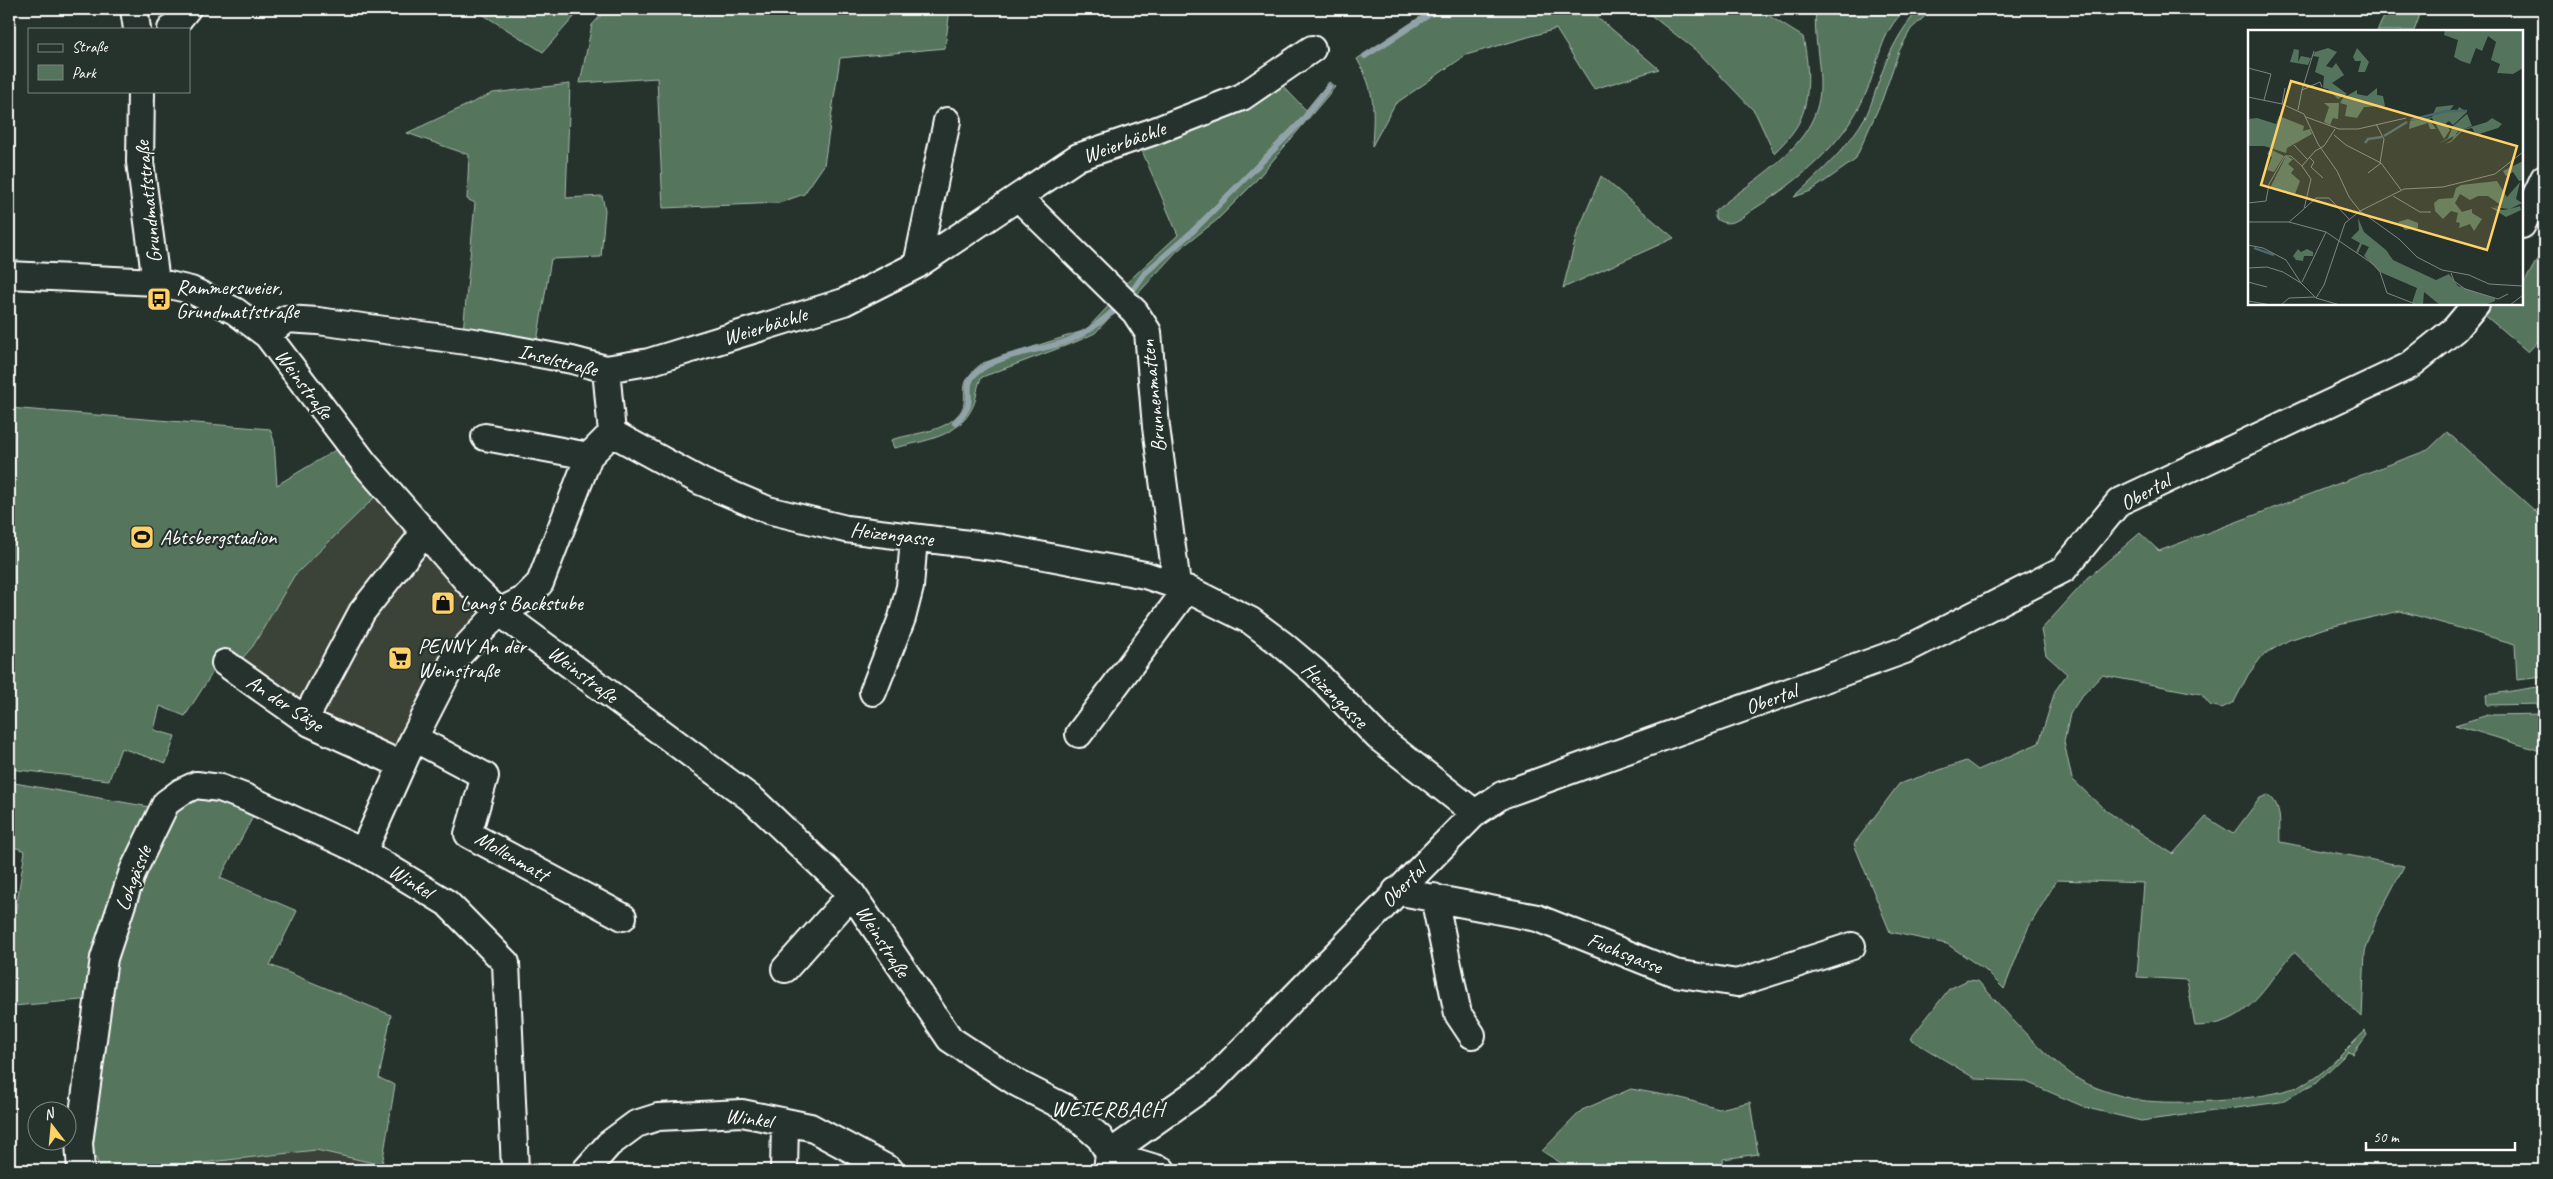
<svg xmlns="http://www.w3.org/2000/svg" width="2553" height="1179" font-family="Caveat,sans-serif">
<rect width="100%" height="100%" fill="#26332d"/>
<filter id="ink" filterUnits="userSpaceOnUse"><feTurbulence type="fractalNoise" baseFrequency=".02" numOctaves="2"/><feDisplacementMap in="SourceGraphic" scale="10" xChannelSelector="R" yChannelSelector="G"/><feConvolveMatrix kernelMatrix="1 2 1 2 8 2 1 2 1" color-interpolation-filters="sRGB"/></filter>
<g filter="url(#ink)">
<!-- built -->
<path fill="#3b4239" d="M379 493 482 605 448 655 395 757 239 662 253 646 294 576Z
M316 1150 404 1170H140L235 1158Z"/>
<!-- green -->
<path fill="#55745d" stroke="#aabaae" d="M474 9H581L543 52Z
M607 9H950L945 48 840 58 824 165 804 194 779 203 663 208 657 78 580 83 592 25Z
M1432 9H1588L1659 69 1594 89 1556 29 1466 55 1395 104 1372 146C1374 110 1376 92 1357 59Z
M1643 9H1758L1803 37C1809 66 1812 104 1795 129 1789 138 1781 146 1774 153L1755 112 1698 52Z
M1816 9H1906C1879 34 1880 61 1866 93 1844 144 1800 180 1754 209 1742 217 1729 230 1715 218V211C1754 178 1818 146 1820 89 1821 62 1813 36 1816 9Z
M1919 9H1933L1911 29 1899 51 1882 100 1855 160 1811 191 1794 197C1821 172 1849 147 1867 114 1872 103 1876 89 1880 78 1889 52 1901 29 1919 9Z
M2388 9H2422L2414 31H2377Z
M1279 82 1306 110 1329 82 1335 87 1252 185 1217 220 1177 251 1132 300 1121 288 1178 235 1140 146Z
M570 84 566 198 602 196 605 210 601 257 551 259 536 347 463 332 475 203 467 199 469 155 407 133 493 93Z
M1601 176 1674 238 1563 288 1577 234Z
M2544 247V335L2528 352 2481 312 2489 304H2522V287Z
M1114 300 1124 308 1110 317 1095 333 1078 341 982 377C976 386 978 396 973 406 960 437 923 441 894 448L891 440C912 433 941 433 957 416 975 398 950 386 983 363L1086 330Z
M9 408 270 429 274 441 277 485 339 448 379 493 294 576 253 646 239 662 225 653 185 716 160 706 154 730 175 736 166 763 121 748 109 780 9 769Z
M2447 432 2544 519V677L2517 680 2515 644 2400 611 2325 628 2289 640 2263 655 2248 675 2234 702 2222 708 2210 705 2201 694 2102 675 2081 697 2070 714 2064 742 2072 779 2105 810 2173 854 2206 817 2233 834 2260 798 2268 795C2283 805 2279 825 2280 842L2404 866 2376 920 2365 952 2362 1017 2294 952C2263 988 2249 1026 2195 1026L2187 980 2137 977 2144 883 2057 880 2028 928 2004 989 1985 970 1947 944 1890 932 1854 844 1899 784 1966 761 1978 770 2039 743 2055 691 2067 674 2046 655 2041 630 2089 577 2140 533 2159 551 2428 450Z
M2544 686V704L2487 705 2486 695Z
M2544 714V752L2455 725 2488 715Z
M9 782 150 807 113 888 98 936 93 999 13 1006 9 953 25 851 9 845Z
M192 793 255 813 220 878 297 911 270 965 391 1015 379 1078 395 1085 382 1165 316 1150 140 1170H101L90 1145 121 928 165 820Z
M1968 980 1978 981C2008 1014 2038 1051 2075 1077 2089 1087 2122 1097 2139 1100 2175 1106 2278 1100 2308 1082 2329 1070 2347 1048 2365 1031L2367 1035 2353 1054 2348 1052 2315 1084 2280 1102 2141 1121 2087 1108 2024 1081 1976 1079 1910 1039 1949 989Z
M1631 1089 1681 1098 1719 1109 1750 1102 1758 1154 1723 1159 1724 1170H1572L1542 1151 1582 1110Z"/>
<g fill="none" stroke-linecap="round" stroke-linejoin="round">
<!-- stream -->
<path stroke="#91a3a8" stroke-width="6" d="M1365 56 1438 9
M1130 294 1145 273 1193 231 1301 122 1329 87
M955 423C960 418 966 413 968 405 971 393 964 383 976 373 1000 352 1041 352 1070 340 1089 332 1103 320 1118 307"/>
<!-- minor casing -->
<g stroke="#fff" stroke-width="30">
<path id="minor" d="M134 9 137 29
M171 29 187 9
M141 91 140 162 156 282
M1019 198 1135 312 1148 332 1156 427 1177 585
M2522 225 2544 178
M917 265 947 121
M9 275 156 282 191 290 235 311 267 335 365 464 468 582 499 612 753 800 852 894 950 1039 1017 1083 1066 1108 1100 1138 1109 1154 1107 1170
M267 335 286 319 318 321 481 343 572 360 606 369 649 362 844 302 917 265 1078 157 1152 132 1242 97 1312 49
M612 433 702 482 768 510 846 529 1002 548 1145 575 1187 589 1251 621 1283 645 1315 672 1378 737 1475 813
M485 437 589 456
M225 663 310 723 402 765
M873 692 902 618 910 587 914 538
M305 719 362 612 425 532
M1079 734 1187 589
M414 738 485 776 468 834 623 917
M1396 891 1537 918 1675 973 1737 983 1852 946
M1434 897 1458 1014 1472 1035
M785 969 852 894
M1109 1154 1212 1081 1475 813 1502 795 1905 650 2064 569 2119 502 2409 366 2455 329 2476 304
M1109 1154 1162 1170
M81 1170 79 1143 104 958 133 871 166 803 181 792 196 785 220 788 247 798 363 852
M515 1170 506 963 447 903 363 852 414 738 454 660 499 612 523 600 540 583 589 456 612 433 606 369
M586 1170 609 1144 636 1124 658 1117 742 1113 810 1127 890 1170
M784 1170 785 1123"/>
</g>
<!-- minor -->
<use href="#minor" stroke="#26332d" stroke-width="26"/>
</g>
</g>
<!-- icons -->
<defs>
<g id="bus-square" transform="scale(1.25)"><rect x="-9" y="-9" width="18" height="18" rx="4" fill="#ffd166" stroke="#26332d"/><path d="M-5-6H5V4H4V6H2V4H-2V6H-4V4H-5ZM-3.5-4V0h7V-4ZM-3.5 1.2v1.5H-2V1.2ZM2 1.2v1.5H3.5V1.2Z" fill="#111"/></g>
<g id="stadium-square" transform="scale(1.25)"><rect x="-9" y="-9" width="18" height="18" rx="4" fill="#ffd166" stroke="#26332d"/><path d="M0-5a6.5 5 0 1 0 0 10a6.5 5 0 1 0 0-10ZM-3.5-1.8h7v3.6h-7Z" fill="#111"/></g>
<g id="shop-square" transform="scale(1.25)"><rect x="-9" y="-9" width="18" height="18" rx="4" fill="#ffd166" stroke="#26332d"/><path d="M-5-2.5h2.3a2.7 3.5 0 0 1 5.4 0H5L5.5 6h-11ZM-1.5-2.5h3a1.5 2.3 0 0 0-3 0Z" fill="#111"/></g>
<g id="supermarket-square" transform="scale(1.25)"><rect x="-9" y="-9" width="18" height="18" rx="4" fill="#ffd166" stroke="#26332d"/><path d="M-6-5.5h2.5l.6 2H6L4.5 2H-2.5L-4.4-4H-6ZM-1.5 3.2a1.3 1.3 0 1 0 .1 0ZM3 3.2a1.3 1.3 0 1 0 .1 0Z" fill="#111"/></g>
</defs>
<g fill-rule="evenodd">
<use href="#bus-square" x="159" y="299"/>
<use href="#stadium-square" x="142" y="537"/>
<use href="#shop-square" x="443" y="603"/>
<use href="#supermarket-square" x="400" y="658"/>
</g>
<g text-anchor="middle" stroke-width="4.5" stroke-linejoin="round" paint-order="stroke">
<!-- street labels -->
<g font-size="21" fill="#fff" stroke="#26332d">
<text transform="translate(1124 142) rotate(-20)" y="7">Weierbächle</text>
<text transform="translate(148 202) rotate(-96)" y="7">Grundmattstraße</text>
<text transform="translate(765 326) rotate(-17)" y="7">Weierbächle</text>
<text transform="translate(558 360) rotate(14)" y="7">Inselstraße</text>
<text transform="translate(304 384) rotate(53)" y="7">Weinstraße</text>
<text transform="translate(1153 396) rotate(-96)" y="7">Brunnenmatten</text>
<text transform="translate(2145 492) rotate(-29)" y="7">Obertal</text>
<text transform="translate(892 534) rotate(7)" y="7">Heizengasse</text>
<text transform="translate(583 674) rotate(37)" y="7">Weinstraße</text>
<text transform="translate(1335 695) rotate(45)" y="7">Heizengasse</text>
<text transform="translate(1771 699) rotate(-20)" y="7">Obertal</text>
<text transform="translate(285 703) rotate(33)" y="7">An der Säge</text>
<text transform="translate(512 856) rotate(30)" y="7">Mollenmatt</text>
<text transform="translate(133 878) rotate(-69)" y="7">Lohgässle</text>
<text transform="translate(411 881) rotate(31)" y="7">Winkel</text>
<text transform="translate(1403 885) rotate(-45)" y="7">Obertal</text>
<text transform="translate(883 941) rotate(57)" y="7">Weinstraße</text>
<text transform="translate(1625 953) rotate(22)" y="7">Fuchsgasse</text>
<text transform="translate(749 1118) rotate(7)" y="7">Winkel</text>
</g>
<!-- poi labels -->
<g font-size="21" fill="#fff" stroke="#26332d" text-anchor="start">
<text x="176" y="294">Rammersweier,<tspan x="176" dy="24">Grundmattstraße</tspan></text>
<text x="160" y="544">Abtsbergstadion</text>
<text x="460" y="610">Lang's Backstube</text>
<text x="418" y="653">PENNY An der<tspan x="418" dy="24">Weinstraße</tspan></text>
</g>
<!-- neighbourhood labels -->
<g font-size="22" letter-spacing="1" fill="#fff" stroke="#26332d">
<text x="1108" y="1116">WEIERBACH</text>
</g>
</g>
<!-- overview -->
<g transform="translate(2248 30)">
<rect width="275" height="275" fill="#26332d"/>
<path d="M197 0H275V38L265 44 249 43 252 34 243 30 248 12 240 6 234 21 228 18 222 34 213 31 206 27 210 10 196 5ZM80 18 89 22 78 36 84 38 88 33 96 45 84 53 99 64 90 69 80 59 75 58 76 46 67 42 71 27 65 26 67 22ZM109 18 121 32 117 42H110L113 31H107L105 27ZM46 19 51 20 50 32 53 26 63 28 60 35 42 32ZM129 58V65L135 66 137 76 116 77 109 88 97 86 99 75 92 73 95 68 109 60V64L119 66ZM76 73H91L90 89 85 88 82 95 76 92 81 77ZM206 75 202 80 209 81 211 77 219 82 205 95 201 91 197 94 202 100 196 109 184 88 181 89 188 99H182L180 93 161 99 162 91 184 87 188 77ZM219 84 224 96 210 101 207 106 213 100 239 92 244 88 254 94 250 98 228 105 224 98 215 100 203 112 197 114 204 110 206 106 190 114 200 108 205 96ZM31 86 56 96 55 101 62 99 64 104 39 118 38 123 16 116H0V89L9 88 28 94ZM22 119 36 126 26 142 19 140 24 127 19 124ZM38 126 45 129 40 134 46 139 43 143 52 151 47 164 22 158ZM275 131V150L271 151 265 142 258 146 255 141ZM249 151 259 167 272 152 268 169 274 173 262 179 272 176 273 180 258 187 242 177 255 180 261 179 245 177 254 176 240 166H230L222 170 212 164 207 173 214 182 224 179V183L234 189 226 201 222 194 211 198 212 193 208 192 210 183 203 181 195 189 187 181 186 173 191 169 205 168 208 158 213 155ZM110 188 116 202 138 220 145 230 188 250 201 244 210 256 247 268V271L237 275H192L176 262 175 275 164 273 169 258 132 242 116 226 121 217 114 214 110 223 108 222 112 213 103 208 111 200ZM160 189 170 193V198L157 200 150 192ZM50 219 53 222 59 219 65 222V226H56L55 231 48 230 45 226Z" fill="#55745d"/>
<path fill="none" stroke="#48666e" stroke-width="2.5" d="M163 90 198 81H219M136 106 159 92M117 113 120 109 134 107M6 218 26 225"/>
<path fill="none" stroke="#7d8581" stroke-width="1" d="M0 38 23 44 16 70M54 60 66 21M0 67 34 74 56 84 70 114 89 141 101 167 112 181 151 209 169 227 194 240 221 245 241 254 275 256M34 74 37 58M50 80 54 60 72 52 74 57M58 87 91 99H110L158 88M128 94 136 109 132 133M86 105 98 115 133 133 153 160M46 115 59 129M61 127 66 132 63 137 75 148M120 143 133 133M145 166 172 182H183M0 173 18 171 21 154 37 126H43L54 136M57 178 68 168H81L101 189M0 192H41L78 202 125 234 132 242 139 263 170 275M41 192 56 179 63 149 54 136 67 121 76 116 87 99M0 215 15 218 38 230 53 253M0 238 19 237 35 242 53 253 68 268M203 243 206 251 217 259 250 269 260 264M0 252 19 257M54 252 78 202M68 268 76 255 97 193 112 181 156 159 195 157 247 144 275 122M68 268 92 275M0 271 23 275M33 275 41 268 67 267M262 275 275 265"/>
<path fill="#ffd166" fill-opacity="0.15" stroke="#ffd166" stroke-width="2.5" d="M43 51 269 116 239 220 13 155Z"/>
<rect width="275" height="275" fill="none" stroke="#fff" stroke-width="2.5"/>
</g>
<!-- margin -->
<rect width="2553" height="1179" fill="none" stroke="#26332d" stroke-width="30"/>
<rect x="15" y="15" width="2523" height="1149" fill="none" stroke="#fff" stroke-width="2" filter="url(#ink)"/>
<!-- legend -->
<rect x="28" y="28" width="162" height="65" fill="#26332d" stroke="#7d8581"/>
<rect x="38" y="44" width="25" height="8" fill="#26332d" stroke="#7d8581"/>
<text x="72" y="52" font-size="15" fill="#ffffff">Straße</text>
<rect x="38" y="65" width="25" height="15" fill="#55745d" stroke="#7d8581"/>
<text x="72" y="78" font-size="15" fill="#ffffff">Park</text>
<!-- north arrow -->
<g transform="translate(52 1126) rotate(344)"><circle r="24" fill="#26332d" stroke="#7d8581"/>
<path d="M0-4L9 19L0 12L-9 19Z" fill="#ffd166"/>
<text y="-8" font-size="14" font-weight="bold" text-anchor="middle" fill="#ffffff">N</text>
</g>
<!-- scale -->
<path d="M2366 1142v8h149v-8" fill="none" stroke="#ffffff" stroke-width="2.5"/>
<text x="2373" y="1142" font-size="15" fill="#ffffff" stroke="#26332d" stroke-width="4" paint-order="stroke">50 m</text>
</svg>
